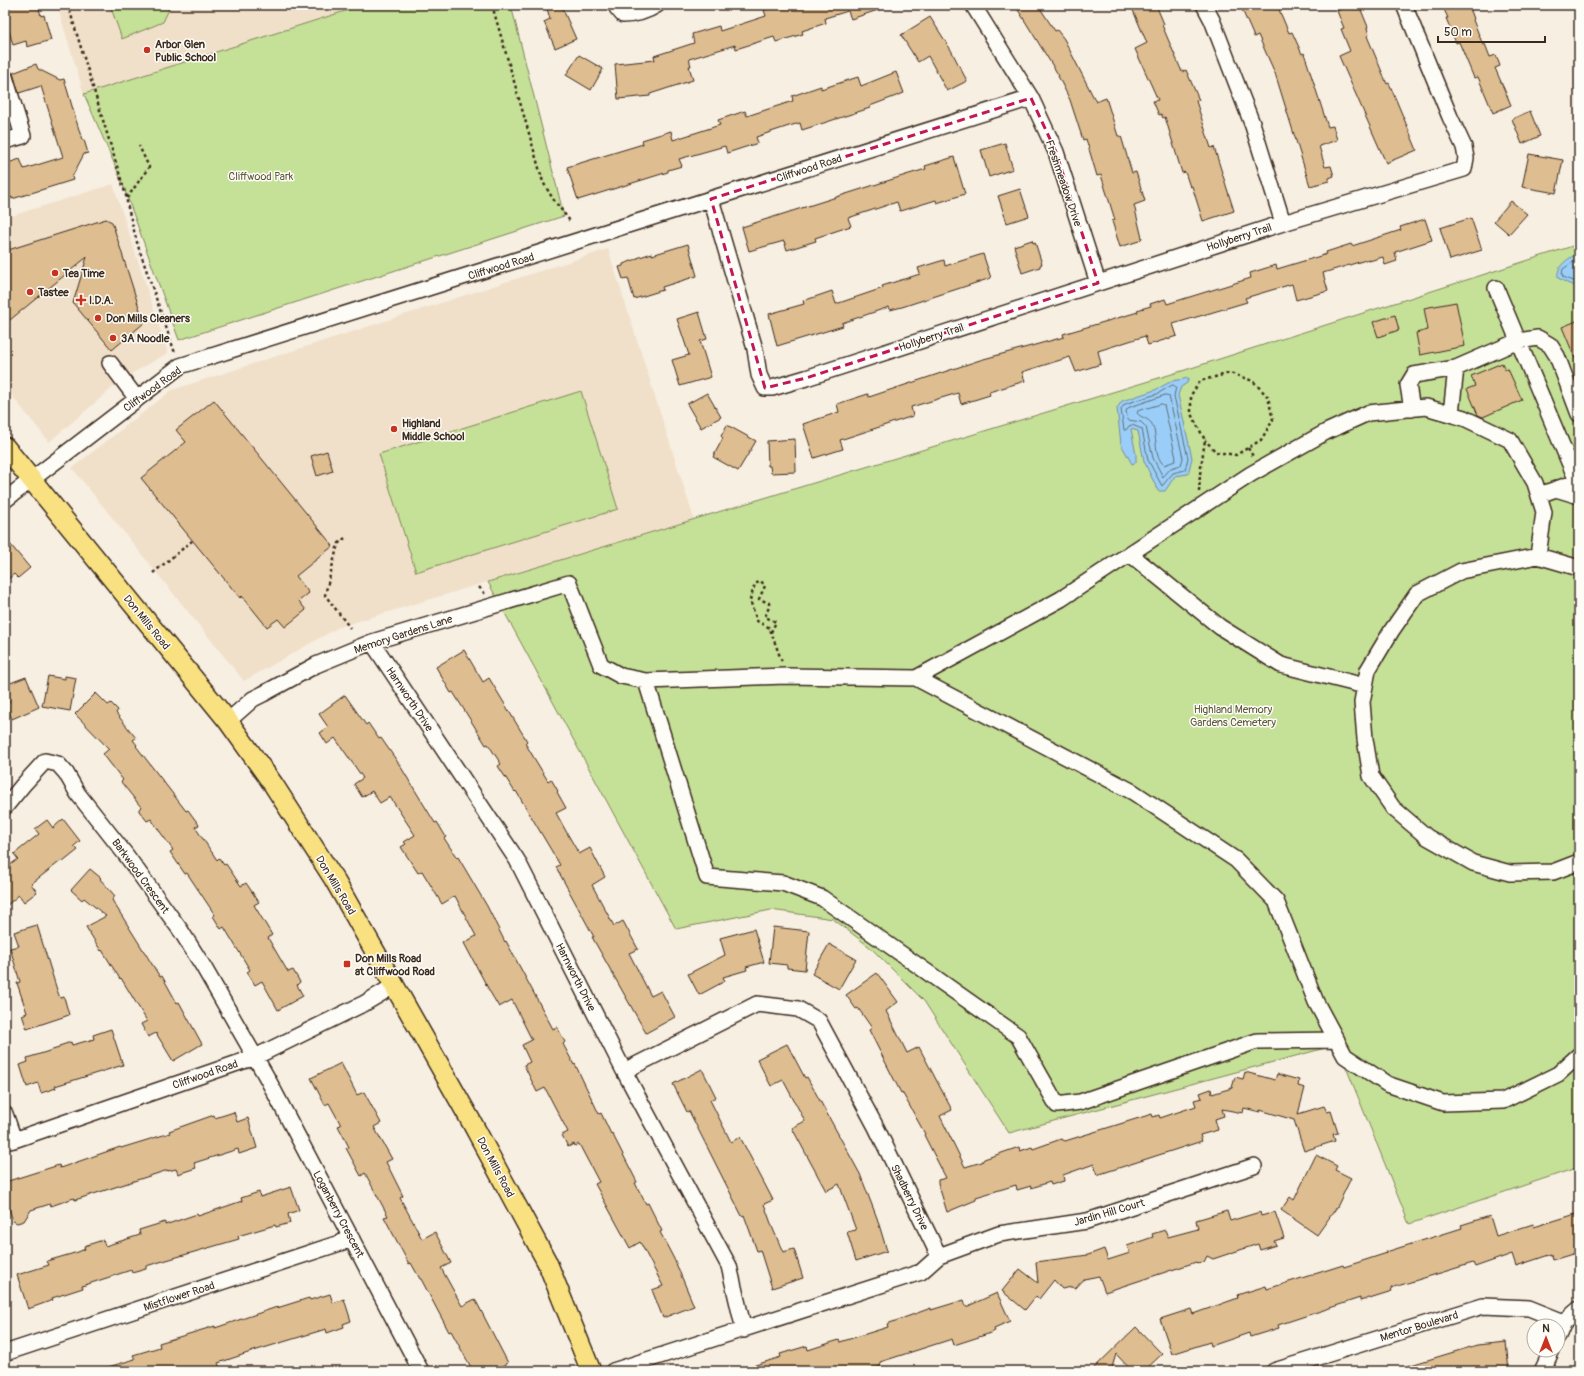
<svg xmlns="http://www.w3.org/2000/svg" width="1584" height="1376" font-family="Pangolin,sans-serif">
<rect width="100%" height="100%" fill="#f7efe2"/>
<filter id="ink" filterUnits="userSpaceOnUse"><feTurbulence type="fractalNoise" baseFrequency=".025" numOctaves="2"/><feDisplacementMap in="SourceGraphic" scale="8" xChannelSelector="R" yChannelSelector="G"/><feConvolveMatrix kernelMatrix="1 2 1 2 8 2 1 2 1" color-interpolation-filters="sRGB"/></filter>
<g filter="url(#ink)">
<!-- built -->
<path fill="#f0e0c9" d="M57 5H364L84 94Z
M113 184 168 353 124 378 49 442 5 387V218Z
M608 249 694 519 339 627 244 681 72 468 172 390Z"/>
<!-- green -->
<path fill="#c5e097" stroke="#80855a" d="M110 5H171L163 22 122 39Z
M364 5H511L564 216 179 340 120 177 84 94Z
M1579 244V1167L1409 1224 1346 1067 1329 1047 1009 1133 924 1001 871 948 833 919 771 910 676 929 488 582 1185 370Z
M581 391 618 509 416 572 379 454Z"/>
<!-- water -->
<path fill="#9acef8" stroke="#748ca1" d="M1579 253V287L1567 283 1558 278C1556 265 1569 258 1579 253Z
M1189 378 1187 383 1181 387 1178 395 1192 458 1188 474 1175 476 1165 491H1158L1144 461 1138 431 1131 429 1136 455V462L1132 464 1121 444 1117 408 1122 401 1155 390 1172 381Z"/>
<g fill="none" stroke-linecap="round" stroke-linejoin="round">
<!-- shore -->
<path stroke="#616c75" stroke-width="1" d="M1579 258 1563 269 1562 274 1563 277 1579 283
M1173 385 1176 387 1174 396 1188 458 1185 470 1173 473 1162 486 1148 460 1142 429 1132 425 1129 426 1126 430H1124L1121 409 1125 404 1157 394Z
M1166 395 1169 396 1183 458 1181 465 1171 468 1163 477 1153 458 1146 427 1141 422 1128 420 1126 411 1128 408Z
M1162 404 1164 405 1176 458 1175 461 1164 465C1153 456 1158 436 1152 424 1148 418 1141 418 1137 413L1138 411Z"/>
</g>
<!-- building -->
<path fill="#debd90" stroke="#3b2a1e" d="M5 5H38L41 16 44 15 51 40 27 47 26 41 13 45 5 17Z
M546 5H561L576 39 555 48 544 22 550 19Z
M781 5H886L887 7 851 19 848 11 825 18 826 23 802 31 803 34 776 42 774 37 736 49 735 45 689 59 691 66H689L693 80 650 94V96L618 99 615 64 655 60 654 56 694 43 692 34 719 26 720 31 766 16 764 10Z
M1015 5H1038L1055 31 1057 30 1064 39 1096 102 1106 98 1118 136H1121L1132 173 1136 172 1145 201 1134 205 1142 238 1139 241 1120 247 1112 221 1115 220 1101 175 1097 176 1086 139 1083 140 1070 100 1058 76H1059Z
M1140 5H1156L1164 24 1162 25 1182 72 1186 70 1199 100 1196 101 1211 148 1214 147 1234 211 1203 221 1192 186 1190 187 1185 172 1182 173 1165 117 1163 118 1161 114 1159 115 1153 101 1158 100 1135 49 1147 43 1132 8Z
M1240 5H1277L1289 33 1292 32 1302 54 1304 53 1328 127 1333 126 1337 140 1319 146 1325 167 1331 166 1334 176 1329 178V181L1310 186 1275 73 1258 35 1254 37Z
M1351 5H1359L1368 27 1367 28 1369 35 1367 36 1387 84 1389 83 1417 150 1386 163 1339 56 1350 51 1341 29 1344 28 1337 11Z
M1442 5H1469L1474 19 1473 20 1483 45 1485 44 1490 57 1496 55 1500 66 1495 68 1511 105 1493 113 1478 77 1474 78 1459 42 1456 43 1446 18H1448Z
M930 17 951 50 967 81 947 91 928 56 918 62 901 35Z
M579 55 603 69 591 90 566 75Z
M36 64 38 69 60 80 64 79 82 140H84L88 153 84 154 72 177 73 180 12 199V197L5 199V164L20 159 24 169 63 157 41 86 19 93 13 73Z
M896 72 904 93 870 106V108L802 130 800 123 789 126 756 137 758 143 727 153 725 146 679 159 682 166 668 170V172L578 200 567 167 643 144 642 140 671 131 673 140 720 125 718 120 745 111 747 116 793 101 792 96 821 86V89L858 77 861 86Z
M1530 111 1540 136 1522 144 1512 119Z
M1005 143 1013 169 989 177 981 150Z
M1529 154 1563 160 1556 193 1522 187Z
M954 157 965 194 937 203 936 200 900 211 897 202 848 218 851 226 815 238 816 241 787 250 784 241 749 251 742 227 909 174 926 169 925 166Z
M1020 189 1029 216 1007 223 998 196Z
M1511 201 1527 214 1509 234 1494 221Z
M1471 218 1482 250 1450 260 1440 228Z
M106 219 112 222 144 323 112 350 73 303 87 257 5 324V251Z
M1425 219 1432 240 1395 252 1397 261 1385 265 1383 257 1369 261V259L1323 273 1328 291 1296 300 1292 284 1245 298 1247 302 1173 324 1177 336 1148 345 1145 336 1098 351 1101 364 1076 372 1070 357 1022 372 1025 381 989 392 990 395 961 404 958 393 911 407 913 416 840 440 843 449 814 458 803 424 839 412 837 404 868 394 869 397 980 360 1064 337 1063 334 1138 312 1137 310 1151 306 1150 304 1165 299 1167 304 1251 278 1250 273 1276 265 1277 269 1327 254 1326 252 1351 244 1352 246 1401 230 1400 227Z
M1032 240 1033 243 1035 242 1042 264 1040 265V267L1022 273 1014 246Z
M688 244 697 276 662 287 663 290 634 299 628 278 623 279 619 267 623 266V264L637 259V258L652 253V255Z
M983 254 991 278 902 307 890 310 889 307 842 323 843 326 777 346 769 314 804 304 803 301 832 291 836 304 883 288 882 286 920 274 918 268 944 260 945 266Z
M1456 302 1465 346 1420 355 1416 333 1428 330 1424 308Z
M699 312 707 339 700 341 711 377 680 386 672 360 689 355 677 319Z
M1395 315 1399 330 1378 337 1373 322Z
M1579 320V368L1562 327Z
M1502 363 1505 370 1508 369 1522 400 1483 417 1478 415 1467 389 1475 386 1471 376Z
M707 393 721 417 701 428 687 404Z
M214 400 333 546 296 576 309 593 299 601 306 610 285 627 278 619 267 627 242 596 240 598 141 478 186 442 176 430Z
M727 425 756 441 738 471 713 457 723 438 721 436Z
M795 439 796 472 771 473 770 466H768L767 441Z
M327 451 333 471 317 476 311 456Z
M5 538 30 568 18 578 14 574 5 582Z
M464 650 483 682 489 678 527 741 525 743 548 781 551 779 558 791 557 792 566 808 556 813 567 833 579 854 590 848 605 877 592 885 614 926 623 921 638 949 629 953 651 996 661 991 675 1017 646 1033 592 937H594L556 867 560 865 516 791 515 792 498 766 501 764 488 744 486 745 453 692 451 693 436 667Z
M48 676 65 679V676L76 678 70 711 42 706Z
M26 677 39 707 12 719 6 704 10 702 5 691V685Z
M96 693 108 705 111 703 118 710 116 713 136 738 133 740 137 745 136 746 186 811 188 810 199 825 195 827 217 860 219 858 224 865 226 864 241 886 246 883 259 902 254 905 272 935 268 938 288 972 293 970 300 982 297 985 303 996 278 1010 262 981 255 985 247 972 250 970 224 927 221 929 213 916 215 915 187 873 185 874 170 852 173 850 151 819 147 821 139 811V809L141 807 121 782 123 780 103 754 109 749 75 714Z
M345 695 366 725 368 723 379 739 381 738 399 764 435 823 437 822 446 837 444 838 457 858 458 857 487 906 505 942 506 941 553 1029 557 1027 565 1042 563 1044 574 1065 575 1064 599 1114 601 1113 611 1134 612 1133 637 1182 635 1183 646 1204 648 1203 662 1231 660 1232 675 1261 694 1306 663 1318 652 1290 663 1286 640 1242 630 1248 595 1184 599 1182 579 1144 575 1146 574 1144 568 1147 562 1135 568 1132 545 1088 537 1092 524 1065 530 1062 522 1045 532 1040 512 1000 499 1007 490 992 464 943 476 936 455 896 442 904 422 871 418 873 401 847 406 844 404 842 415 835 390 797 380 803 372 791 362 797 354 784 363 778 335 738 327 744 320 733 328 727 319 714Z
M63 819 80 841 74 846 78 850 63 862 62 860 31 884 37 892 24 902 19 895 5 907V869L18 859 14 854 39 834 35 829 47 820 53 828Z
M90 869 101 878 100 879 115 896 112 900 160 977 162 976 177 1003 179 1002 202 1044 173 1061 156 1033 148 1037 141 1024 147 1021 121 978 120 979 102 950 101 951 86 927 106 916 84 898 82 900 71 890Z
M37 925 57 990 60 998 64 997 69 1015 27 1029 22 1015 27 1013 17 983 20 982 10 948 19 946 14 932Z
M773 927 809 931 805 970 787 968V965L769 963Z
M754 929 764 962 746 967 747 970 723 977 725 981 699 995 688 974 725 955 720 938Z
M829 944 856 959 839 989 812 974Z
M877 973 898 1002 886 1011 907 1053 919 1047 952 1110 940 1116 965 1167 982 1162 984 1159 1019 1147 1020 1151 1032 1147 1033 1149 1061 1139 1065 1141 1152 1114 1153 1117 1159 1115 1160 1118 1196 1106 1194 1100 1202 1098 1200 1093 1211 1089 1212 1094 1232 1088 1235 1077 1243 1079 1245 1072 1275 1080 1277 1074 1299 1080 1298 1086 1305 1088 1298 1114 1324 1106 1327 1112 1331 1111 1338 1133 1333 1134 1335 1141 1304 1151 1294 1120 1260 1110V1112L1244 1108 1243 1113 1222 1109 1224 1116 1215 1119 1218 1130 1200 1135 1202 1141 1097 1175 1094 1164 1063 1175 1064 1181 1051 1185 1050 1182 1031 1188V1186L1017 1190 1016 1185 976 1197V1200L947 1212 938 1183V1180L946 1178 924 1135 925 1134 902 1092 901 1093 869 1030 872 1028 858 1008 856 1009 846 995Z
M111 1029 123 1065 55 1086 56 1088 41 1093 38 1083 27 1087 20 1065 28 1062 27 1058 59 1048V1046L71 1042 72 1045 94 1039 93 1035Z
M787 1044 805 1078 807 1077 860 1174 877 1218 887 1251 856 1261 847 1232 856 1230 839 1184 826 1191 792 1128 805 1121 783 1080 771 1086 757 1059Z
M341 1063 357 1095 364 1092 381 1123 374 1127 392 1159 386 1162 403 1196 400 1198 412 1220 422 1239 435 1232 451 1263 441 1268 462 1306 475 1299 508 1363 494 1371H473L451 1331 449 1332 421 1279H420L411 1263 409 1264 384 1217 388 1216 365 1173 361 1176 346 1148 349 1147 338 1126 341 1125 329 1103 325 1105 311 1078Z
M702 1069 716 1097 710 1100 731 1142 740 1137 773 1200 764 1204 773 1229 783 1252 794 1249 803 1278 772 1288 760 1250 757 1251 744 1215 742 1216 695 1123 689 1111 687 1112 673 1084Z
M234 1112 237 1122 248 1118 257 1148 239 1154 238 1149 194 1163 196 1168 178 1174 176 1169 168 1171V1170L75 1200 74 1198 51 1206 50 1204 31 1210 24 1221 17 1223 13 1221 5 1197V1182L59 1165 60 1168 120 1147 121 1148 170 1133 169 1131 214 1115 215 1118Z
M1316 1155 1337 1166 1335 1170 1351 1178 1337 1207 1317 1235 1281 1210 1290 1197 1294 1200Z
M291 1187 299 1210 288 1214 290 1223 276 1227 275 1225 238 1236 239 1239 146 1266V1269L132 1273 131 1270 82 1286 83 1288 52 1298 53 1300 28 1309 17 1275 49 1265 47 1261 78 1252 85 1249 84 1246 103 1240 105 1246 140 1235 139 1230 165 1222V1225L197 1214 198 1216 242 1201 241 1198 259 1192 260 1197Z
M1227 1211 1230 1221 1260 1212 1261 1216 1275 1212 1284 1238 1274 1241 1276 1245 1260 1250 1258 1244 1213 1259 1207 1256 1204 1262 1198 1264 1196 1262 1105 1292 1099 1276 1084 1279 1075 1289 1072 1287 1062 1289 1054 1280 1039 1299 1036 1296 1025 1310 1002 1291 1020 1269 1038 1283 1036 1262 1088 1255 1104 1249 1108 1260 1130 1253 1127 1246 1153 1237 1152 1234 1165 1230 1168 1237 1198 1229 1196 1220Z
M1579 1213V1252L1553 1260 1552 1254 1516 1266 1512 1254 1475 1267 1473 1263 1391 1288 1392 1291 1360 1301V1298L1278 1325 1279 1328 1250 1337 1249 1333 1211 1346 1210 1342 1172 1354 1160 1319 1191 1309 1193 1314 1238 1298 1237 1295 1266 1286 1267 1289 1343 1265 1344 1267 1387 1253 1386 1252 1462 1228 1461 1225 1490 1216 1496 1236 1533 1224 1534 1227Z
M997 1293 1010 1321 994 1328 995 1331 985 1335 954 1345 952 1339 880 1362 881 1366 864 1371H747L746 1368 781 1357 780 1354 807 1346 808 1350 839 1340 840 1342 888 1327 887 1324 931 1308V1310L964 1300 966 1307Z
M330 1294 333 1303 344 1299 351 1321 343 1324 344 1327 327 1333 326 1329 257 1350 218 1363 220 1368 209 1371H106L105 1368 135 1359 133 1355 160 1347 159 1343 215 1326V1328L277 1307V1308L309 1298 310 1300Z
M1136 1327 1162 1354 1144 1371H1132L1116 1354 1111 1371H1091Z
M1506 1342 1509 1371H1402L1401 1368 1477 1345Z"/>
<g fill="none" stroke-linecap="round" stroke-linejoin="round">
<!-- minor casing -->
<g stroke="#3b2a1e" stroke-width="18">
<path id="minor" d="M616 5 617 8 623 15C636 15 646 12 657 5
M973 5 1031 98 1056 152 1098 283
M1204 5 1212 20 1253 126 1283 223
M5 77 23 136 5 141
M711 199 755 349 759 375 765 388H772L806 378 1283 223 1464 169 1466 158 1464 147 1450 117 1404 5
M1496 288 1577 481
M110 363 137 399
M1456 368 1518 341 1538 338 1550 345 1557 356 1579 414
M1412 409 1408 385 1414 375 1456 368 1451 414
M1556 489 1579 496
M1539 495 1579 481
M5 500 180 366 1031 98
M1130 554 1220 627 1281 665 1365 686
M1579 568 1538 556 1461 571 1417 594 1392 630 1368 670 1362 702 1365 739 1371 776 1393 808 1427 837 1473 863 1510 873 1553 872 1579 862
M372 642 517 860 624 1071 729 1266 744 1330
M916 678 1061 599 1251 474 1326 432 1368 413 1426 407 1464 418 1510 440 1535 483 1544 512 1538 556
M646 681 707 877 783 883 822 898 1018 1036 1057 1105 1080 1102 1257 1041 1337 1040
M228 721 253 699 263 694 316 665 372 642 569 583 601 665 621 676 646 681 786 676 916 678 1133 792 1236 860 1276 901 1316 1002 1345 1056 1387 1084 1443 1103 1503 1101 1558 1074 1579 1055
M5 807 23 785 45 761 58 764 66 773 78 794 126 855 181 931 203 966 266 1076 421 1371
M624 1071 757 1004 798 1009 819 1021 876 1127 939 1256
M5 1114 14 1140
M5 1142 14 1140 255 1057 365 1003 395 985
M1558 1336 1564 1322 1579 1309
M5 1353 352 1239
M613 1371 921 1272 939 1256 999 1234 1087 1221 1254 1166
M1274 1371 1483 1306 1529 1308 1564 1322
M1542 1371 1552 1350"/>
</g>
<!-- major casing -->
<g stroke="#3b2a1e" stroke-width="22">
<path id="major" d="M5 447 228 721 273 784 334 879 471 1121 547 1262 591 1371"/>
</g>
<!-- path -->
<path stroke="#3b2a1e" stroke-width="2.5" stroke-dasharray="3 3" stroke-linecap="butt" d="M68 5 127 199V204L138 246 175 353
M492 5 543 182 553 199 570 221
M127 198 149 167 139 146
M1248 448 1254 458
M1199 492 1200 474 1205 440 1191 414V395L1200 381 1230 373 1253 381 1268 397 1273 420 1261 440 1236 455 1216 452 1205 440
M345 538 338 544 325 595 350 628
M153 573 192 541
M479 587 485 594
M771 632 776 622 765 617 769 607V603L759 599 765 586 761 581 755 584 750 600 757 621 770 628 771 632 782 662"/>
<!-- minor -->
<use href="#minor" stroke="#fdfcf7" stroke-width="15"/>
<!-- major -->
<use href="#major" stroke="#f9e181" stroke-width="19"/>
</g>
</g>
<!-- marked area -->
<path fill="none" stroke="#c2185b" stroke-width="3" stroke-dasharray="8 5" stroke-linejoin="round" d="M1031 98 1056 152 1098 283 806 378 765 388 711 199Z"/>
<!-- markers -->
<g fill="#c8321e" stroke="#fdfcf7" stroke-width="1.5">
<circle cx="147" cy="50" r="4"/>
<circle cx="55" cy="273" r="4"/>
<circle cx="30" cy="292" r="4"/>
<path d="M79 294h4v4h4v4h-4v4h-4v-4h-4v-4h4z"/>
<circle cx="98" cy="318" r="4"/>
<circle cx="113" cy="338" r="4"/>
<circle cx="394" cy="429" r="4"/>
<rect x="343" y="960" width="8" height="8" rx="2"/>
</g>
<g text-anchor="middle" stroke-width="3" stroke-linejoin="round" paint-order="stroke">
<!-- poi labels -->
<g font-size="11" font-weight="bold" fill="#3b2a1e" stroke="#fdfcf7" text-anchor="start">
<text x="155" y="48">Arbor Glen<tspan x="155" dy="13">Public School</tspan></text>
<text x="63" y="277">Tea Time</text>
<text x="38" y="296">Tastee</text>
<text x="89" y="304">I.D.A.</text>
<text x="106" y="322">Don Mills Cleaners</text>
<text x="121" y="342">3A Noodle</text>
<text x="402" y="427">Highland<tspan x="402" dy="13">Middle School</tspan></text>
<text x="355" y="962">Don Mills Road<tspan x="355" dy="13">at Cliffwood Road</tspan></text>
</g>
<!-- street labels -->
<g font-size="11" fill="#3b2a1e" stroke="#fdfcf7">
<text transform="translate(809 168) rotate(-18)" y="4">Cliffwood Road</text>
<text transform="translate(1064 183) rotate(71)" y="4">Freshmeadow Drive</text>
<text transform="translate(1239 237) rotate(-18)" y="4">Hollyberry Trail</text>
<text transform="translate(501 266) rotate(-17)" y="4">Cliffwood Road</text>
<text transform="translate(931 337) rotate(-18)" y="4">Hollyberry Trail</text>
<text transform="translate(152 389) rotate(-36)" y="4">Cliffwood Road</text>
<text transform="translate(147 622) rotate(51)" y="4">Don Mills Road</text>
<text transform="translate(403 634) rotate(-18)" y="4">Memory Gardens Lane</text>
<text transform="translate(410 699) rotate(56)" y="4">Harnworth Drive</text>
<text transform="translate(141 876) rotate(54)" y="4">Barkwood Crescent</text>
<text transform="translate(336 885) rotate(59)" y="4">Don Mills Road</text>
<text transform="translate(576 977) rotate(63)" y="4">Harnworth Drive</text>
<text transform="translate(205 1074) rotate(-19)" y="4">Cliffwood Road</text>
<text transform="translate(496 1167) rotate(62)" y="4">Don Mills Road</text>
<text transform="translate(910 1197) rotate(64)" y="4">Shadberry Drive</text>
<text transform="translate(1109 1212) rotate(-16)" y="4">Jardin Hill Court</text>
<text transform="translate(339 1214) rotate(62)" y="4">Loganberry Crescent</text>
<text transform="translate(179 1296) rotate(-18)" y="4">Mistflower Road</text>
<text transform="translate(1419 1326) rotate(-17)" y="4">Mentor Boulevard</text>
</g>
<!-- park labels -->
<g font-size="11" fill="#5e583c" stroke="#fdfcf7">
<text x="261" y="180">Cliffwood Park</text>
<text x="1233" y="713">Highland Memory<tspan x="1233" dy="13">Gardens Cemetery</tspan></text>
</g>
</g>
<!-- margin -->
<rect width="1584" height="1376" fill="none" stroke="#fdfcf7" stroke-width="20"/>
<rect x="10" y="10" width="1564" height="1356" fill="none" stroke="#3b2a1e" stroke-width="1.5" filter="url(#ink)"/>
<!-- north arrow -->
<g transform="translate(1546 1338)"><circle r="19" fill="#fdfcf7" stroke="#afa8a0"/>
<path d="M0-3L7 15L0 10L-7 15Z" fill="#c8321e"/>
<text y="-6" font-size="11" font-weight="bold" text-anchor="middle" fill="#3b2a1e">N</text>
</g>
<!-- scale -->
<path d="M1438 36v6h107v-6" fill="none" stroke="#3b2a1e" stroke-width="2"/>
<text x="1444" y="36" font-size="12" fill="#3b2a1e" stroke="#fdfcf7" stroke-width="3" paint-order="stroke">50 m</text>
</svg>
